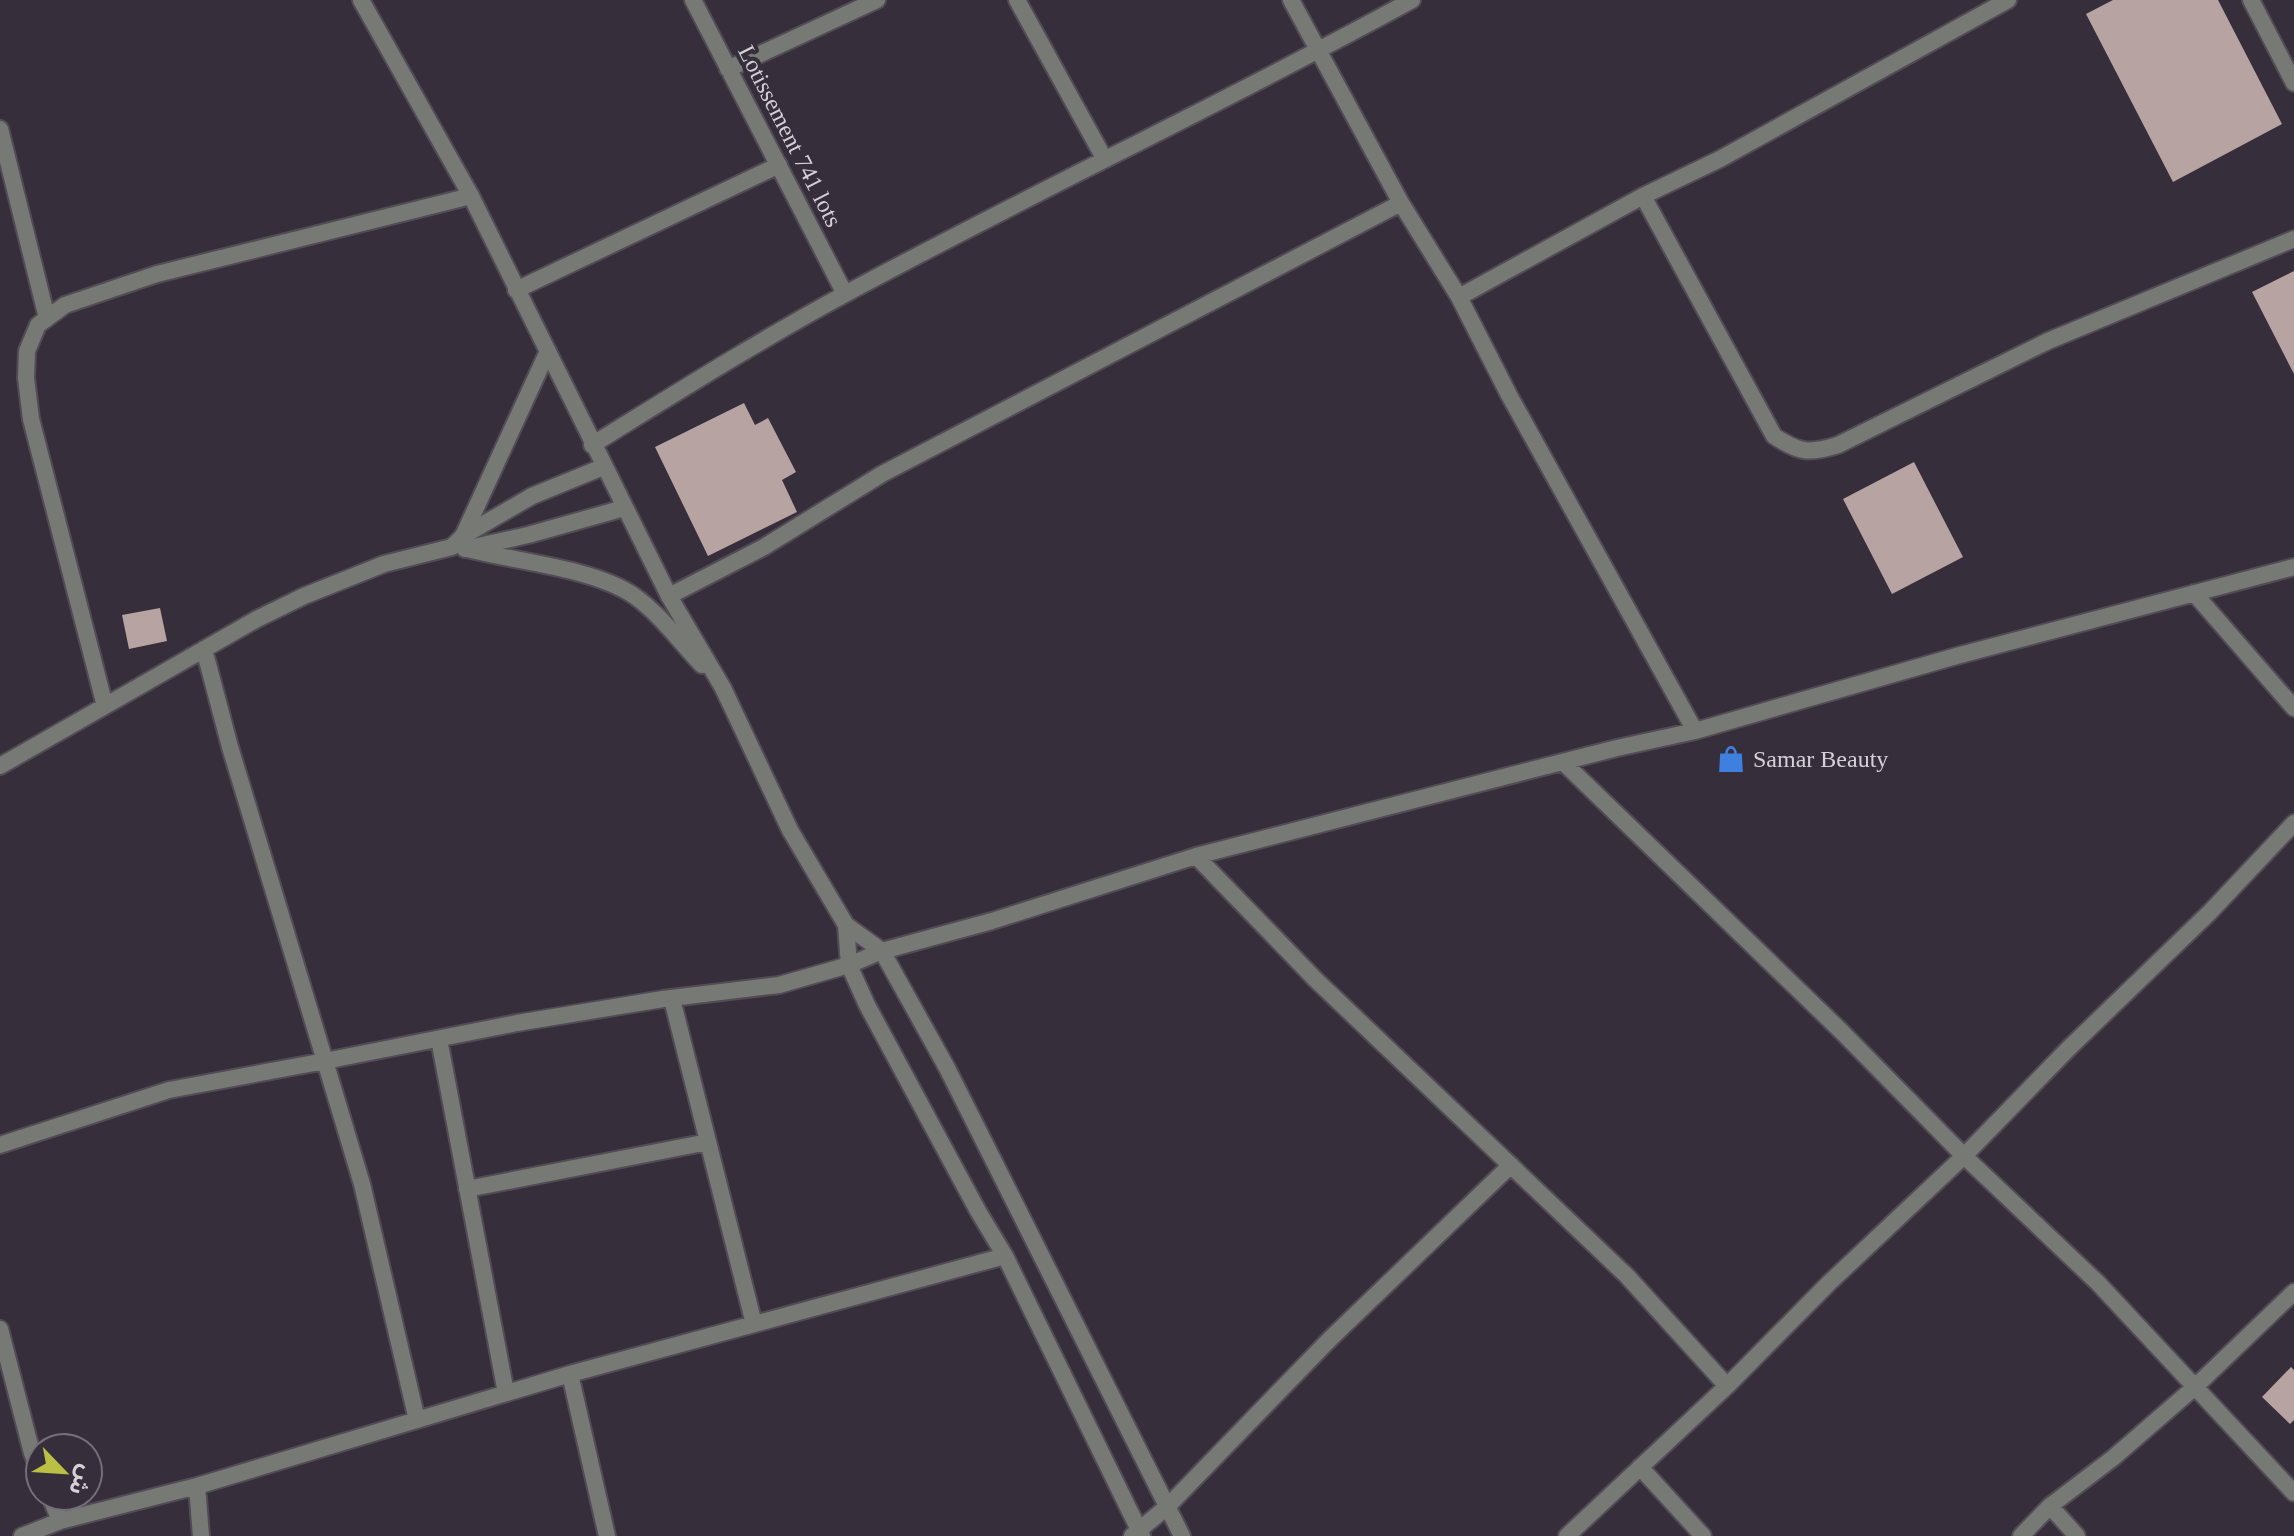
<svg xmlns="http://www.w3.org/2000/svg" width="2294" height="1536" font-family="'Times New Roman','Noto Sans Arabic',serif">
<rect width="100%" height="100%" fill="#362e3a"/>
<!-- building -->
<path fill="#b7a4a2" d="M2113 0H2218L2282 124 2173 182 2086 14Z
M2294 271V374L2252 292Z
M744 403 755 425 768 418 796 472 782 480 797 512 708 556 655 447Z
M1914 462 1963 557 1892 594 1843 499Z
M160 608 167 641 129 649 122 615Z
M2291 1367 2294 1370V1420L2290 1424 2262 1397Z"/>
<g fill="none" stroke-linecap="round" stroke-linejoin="round">
<!-- minor casing -->
<g stroke="#534b56" stroke-width="20">
<path id="minor" d="M693 0 845 294
M1017 0 1104 158
M1291 0 1401 203 1459 297 1509 395 1695 731
M2251 0 2294 83
M728 69 877 0
M0 129 47 318
M1643 196 1774 436C1800 453 1809 454 1838 445L2048 341 2294 239
M516 290 779 165
M1459 297 1643 196 1720 159 2008 0
M592 445C676 393 760 340 847 293 1034 192 1226 102 1412 0
M465 549 528 535 624 508
M2194 593 2294 708
M669 596 764 547 882 474 1401 203
M204 649 230 747 325 1061 517 1023 663 999 779 985 849 965 882 951 992 921 1196 856 1617 748 1695 731 1960 655 2294 567
M105 706 31 419 26 378 27 351 38 325 65 305 157 274 471 196
M1563 762 1842 1032 1964 1156 2098 1283 2294 1493
M0 766 257 619 304 596 384 564 452 547 463 536 532 496 603 467
M1196 856 1316 980 1627 1276 1727 1386 1567 1536
M672 999 754 1324
M439 1039 506 1393
M0 1145 169 1090 325 1061 362 1184 417 1420
M467 1189 708 1142
M0 1329 32 1453 40 1472
M570 1374 607 1536
M1727 1386 1829 1283 1964 1156 2068 1049 2210 912 2294 823
M1640 1467 1703 1536
M197 1486 201 1536
M50 1496 60 1521 197 1486 570 1374 1005 1256
M2050 1506 2077 1536
M22 1536 60 1521
M1132 1536 1168 1506 1330 1339 1511 1165
M2021 1536 2050 1506 2113 1458 2196 1386 2294 1292"/>
</g>
<!-- tertiary casing -->
<g stroke="#534b56" stroke-width="20">
<path id="tertiary" d="M361 0 471 196 669 596 723 688 790 830 846 925 849 965 867 1005 978 1211 1005 1256 1142 1536
M463 536 548 351
M468 549C517 562 592 568 633 595 659 613 680 642 702 665
M846 925 882 951 947 1068 1182 1536"/>
</g>
<!-- minor -->
<use href="#minor" stroke="#777a74" stroke-width="16"/>
<!-- tertiary -->
<use href="#tertiary" stroke="#777a74" stroke-width="16"/>
</g>
<!-- icons -->
<defs>
<g id="shop-bare" transform="scale(2.16)"><path d="M-5-2.5h2.3a2.7 3.5 0 0 1 5.4 0H5L5.5 6h-11ZM-1.5-2.5h3a1.5 2.3 0 0 0-3 0Z" fill="#3f7fe0" stroke="#362e3a" stroke-width="2.5" paint-order="stroke"/></g>
</defs>
<g fill-rule="evenodd">
<use href="#shop-bare" x="1731" y="759"/>
</g>
<g text-anchor="middle" stroke-width="8" stroke-linejoin="round" paint-order="stroke">
<!-- street labels -->
<g font-size="24" fill="#d6d1d8" stroke="#362e3a">
<text transform="translate(790 136) rotate(63)" y="8">Lotissement 741 lots</text>
</g>
<!-- poi labels -->
<g font-size="24" fill="#d6d1d8" stroke="#362e3a" text-anchor="start">
<text x="1753" y="767">Samar Beauty</text>
</g>
</g>
<!-- north arrow -->
<g transform="translate(64 1472) rotate(115)"><circle r="38" fill="#362e3a" stroke="#766f79" stroke-width="2"/>
<path d="M0-6L14 30L0 20L-14 30Z" fill="#bbc045"/>
<text y="-12" font-size="22" font-weight="bold" text-anchor="middle" fill="#d6d1d8">ش</text>
</g>
</svg>
